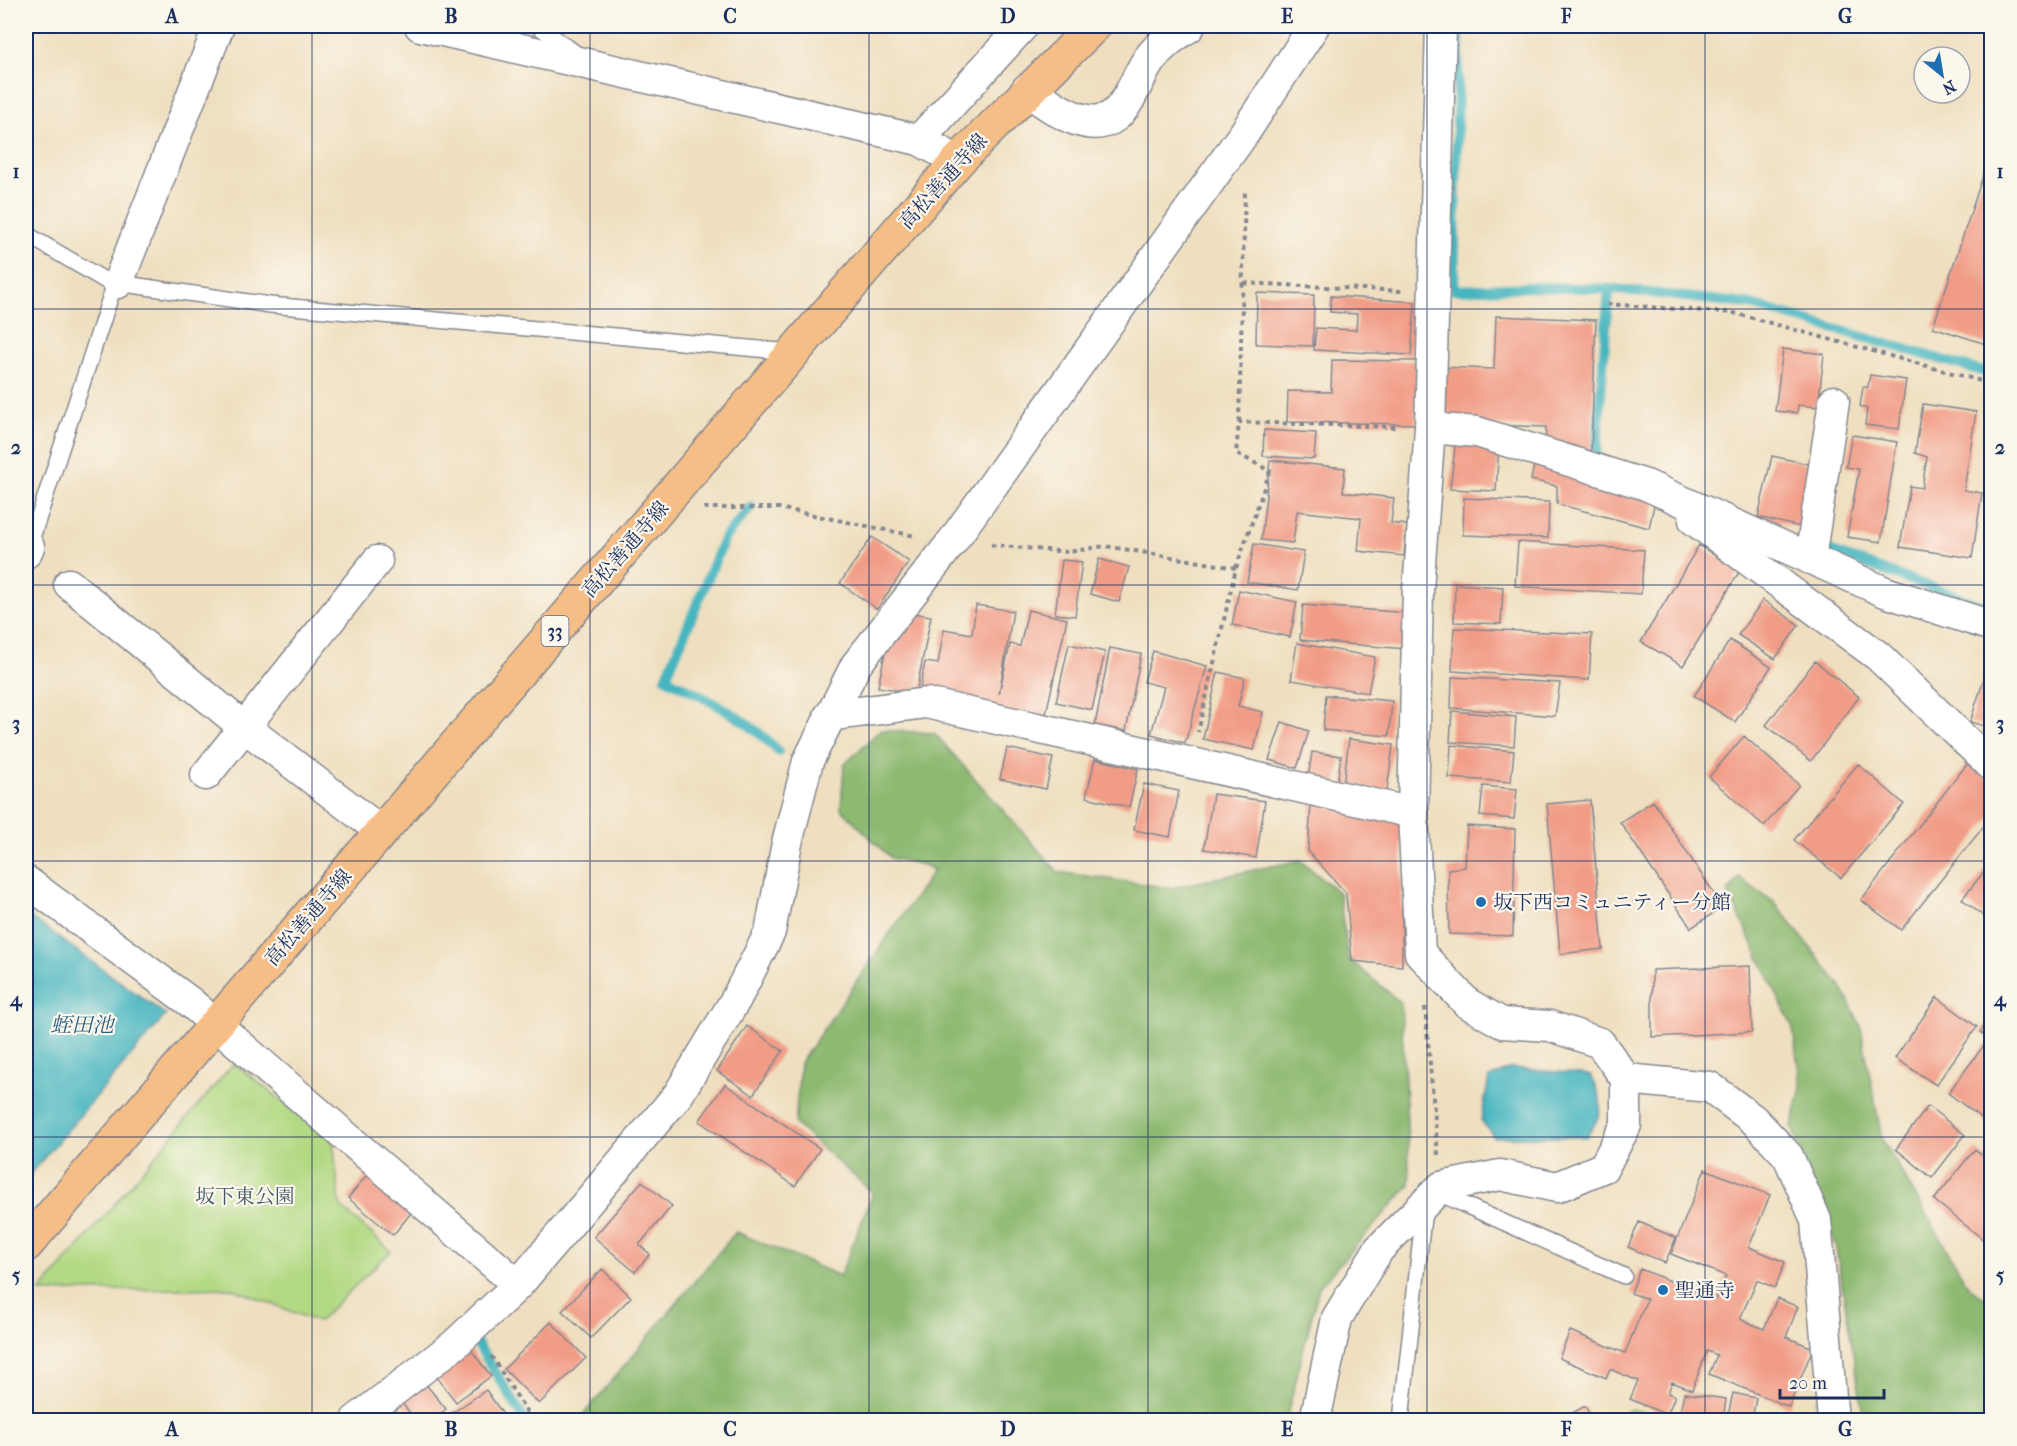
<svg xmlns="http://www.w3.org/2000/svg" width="2017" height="1446" font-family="'IM FELL French Canon','Noto Serif JP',serif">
<rect width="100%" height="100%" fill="#fbf7ec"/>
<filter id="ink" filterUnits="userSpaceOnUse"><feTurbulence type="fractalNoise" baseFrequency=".0167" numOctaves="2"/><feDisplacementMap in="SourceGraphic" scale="12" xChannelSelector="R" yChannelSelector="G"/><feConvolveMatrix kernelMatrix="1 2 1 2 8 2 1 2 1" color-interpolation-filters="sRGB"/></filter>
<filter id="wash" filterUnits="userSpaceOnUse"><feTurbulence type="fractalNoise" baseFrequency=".008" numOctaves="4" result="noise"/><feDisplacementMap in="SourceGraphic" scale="24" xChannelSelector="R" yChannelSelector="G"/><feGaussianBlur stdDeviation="1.35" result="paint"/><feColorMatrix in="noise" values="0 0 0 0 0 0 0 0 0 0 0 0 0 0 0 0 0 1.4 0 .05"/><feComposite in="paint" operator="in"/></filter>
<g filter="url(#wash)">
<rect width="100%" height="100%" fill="#efdfc0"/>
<!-- green -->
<path fill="#b2d983" stroke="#668470" stroke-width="1.5" d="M234 1063 333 1141 340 1206 391 1251 318 1322 231 1288 40 1292Z
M1630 1409 1679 1420H1614Z"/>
<!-- forest -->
<path fill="#8db971" stroke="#547468" stroke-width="1.5" d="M880 730 934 733 1058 872 1171 888 1300 860 1339 893 1348 958 1401 1003 1410 1185 1319 1287 1286 1420H579L736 1232 840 1276 873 1193 795 1124 800 1063 934 870 924 865 891 858 841 809 844 765Z
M1739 878 1774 902 1840 985 1860 1024 1882 1139 1969 1287 1991 1303V1420H1864L1836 1248 1792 1127 1801 1087 1793 1028 1728 892Z"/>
<!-- water -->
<path fill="#46b5c0" stroke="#30728f" stroke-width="1.5" d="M26 914 166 1015 26 1179Z
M1511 1068 1591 1075C1604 1101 1605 1113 1586 1137H1494L1481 1120 1489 1078Z"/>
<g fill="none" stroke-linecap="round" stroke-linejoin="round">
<!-- stream -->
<path stroke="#46b5c0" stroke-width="10" d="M1459 26 1454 290 1535 287 1615 289 1748 304 1992 374
M1603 461 1596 458 1609 289
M751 507 725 537 666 678C707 699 746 717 778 751
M1821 548 1992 609
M475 1340 525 1420"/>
</g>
<g id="blocks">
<!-- building -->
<path fill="#f19c86" d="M1991 151H1992V346L1933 327Z
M1257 293 1314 295 1313 346 1256 344Z
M1331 296 1415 302 1411 355 1314 350 1316 328 1356 330 1357 314 1330 312Z
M1496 316 1596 320 1591 452 1545 451 1546 427 1435 423 1437 367 1494 369Z
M1783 349 1824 354 1818 407 1798 405 1797 413 1775 411Z
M1332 360 1417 361 1416 424 1287 422 1288 391 1331 392Z
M1870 375 1906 380 1899 429 1865 425 1867 409 1860 406 1863 387H1868Z
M1923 404 1976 412 1964 490 1982 493 1972 558 1900 547 1910 486 1922 488 1927 457 1915 453Z
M1264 430 1316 433 1314 459 1263 456Z
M1852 435 1897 442 1881 542 1847 537 1859 469 1846 467Z
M1456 438 1499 446 1496 491 1450 489Z
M1772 456 1813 465 1800 527 1758 517Z
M1270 460 1345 468 1343 492 1394 498 1391 523 1407 525 1404 556 1358 551 1361 518 1297 511 1293 543 1261 540Z
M1535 460 1657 492 1649 528 1557 504V486L1531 480Z
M1464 498 1549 502 1548 538 1463 535Z
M872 537 909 562 877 609 840 583Z
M1518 542 1644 550 1641 594 1515 586Z
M1254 544 1304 552 1298 590 1247 582Z
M1699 545 1739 572 1683 666 1641 642Z
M1099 559 1129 567 1119 602 1090 594Z
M1062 560 1082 562 1075 616 1055 614Z
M1455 584 1503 587 1501 624 1454 622Z
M1239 590 1297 602 1290 637 1232 625Z
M1763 600 1799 625 1775 659 1738 635Z
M976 605 1013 611 999 694 1010 644 1020 646 1028 610 1067 619 1045 718 919 693 925 662 938 664 944 629 972 634Z
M1303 605 1409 613 1406 649 1300 640Z
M912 613 931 616 916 693 878 687 887 643Z
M1454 628 1592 634 1589 680 1452 671Z
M1730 640 1771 667 1735 722 1694 696Z
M1297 643 1375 657 1368 693 1291 680Z
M1069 644 1105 652 1092 710 1056 702Z
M1110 648 1141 654 1126 731 1095 725Z
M1153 651 1207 666 1185 743 1151 734 1164 687 1144 682Z
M1991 657H1992V728L1970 722Z
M1815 661 1859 697 1811 761 1766 725Z
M1218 672 1245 678 1238 706 1263 712 1254 750 1203 739Z
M1452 677 1560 683 1555 716 1451 708Z
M1326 695 1392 701 1389 736 1323 730Z
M1452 711 1516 717 1514 746 1450 742Z
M1282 722 1309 731 1297 768 1269 760Z
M1744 736 1799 785 1764 826 1709 777Z
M1349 739 1393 745 1387 791 1343 786Z
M1451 745 1514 751 1511 782 1449 778Z
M1007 748 1053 758 1046 789 1000 779Z
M1312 752 1341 756 1337 783 1308 779Z
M1095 759 1138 769 1129 807 1086 797Z
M1858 764 1904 804 1841 878 1794 840Z
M1967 764 1992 783V816L1901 930 1861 900Z
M1144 784 1179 791 1170 837 1134 830Z
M1483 786 1517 789 1514 819 1480 816Z
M1213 794 1265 801 1256 858 1204 849Z
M1590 800 1603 949 1560 954 1547 804Z
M1653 801 1723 907 1691 928 1620 822Z
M1311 803 1402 823V966L1352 961 1346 893 1308 851Z
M1467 826 1515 829 1513 936 1449 934 1448 869 1465 867Z
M1992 862V923L1962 899Z
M1750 966 1752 1032 1652 1037V970Z
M1937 997 1977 1027 1936 1085 1895 1058Z
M1992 1015V1040L1980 1032Z
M747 1026 783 1051 753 1095 717 1071Z
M1985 1044 1992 1048V1126L1948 1093Z
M725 1084 820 1149 795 1186 699 1121Z
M1928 1106 1965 1135 1932 1178 1896 1149Z
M1975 1149 1992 1163 1990 1245 1934 1200Z
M376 1164 420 1202 393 1235 348 1198Z
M1705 1169 1770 1195 1749 1247 1785 1262 1775 1288 1757 1280 1740 1319 1764 1329 1777 1298 1798 1307 1786 1337 1813 1348 1789 1407 1709 1374 1717 1355 1707 1351 1692 1390 1672 1382 1668 1393 1675 1396 1667 1415 1630 1399 1638 1381 1610 1369 1606 1378 1559 1358 1570 1331 1625 1353 1647 1299 1631 1293 1640 1269 1716 1299 1726 1276 1671 1254Z
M642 1181 672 1206 639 1245 650 1254 635 1272 594 1237Z
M1639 1222 1676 1238 1665 1263 1628 1247Z
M602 1269 631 1297 591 1338 562 1311Z
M551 1322 586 1358 539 1404 504 1369Z
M471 1350 491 1376 456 1402 436 1376Z
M424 1382 446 1409 433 1420H416L400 1401Z
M486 1390 507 1420H442Z
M1684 1393 1726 1399 1723 1420 1679 1418Z
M1733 1393 1756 1398 1752 1420H1727Z
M1585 1406 1593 1420H1560Z"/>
</g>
</g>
<g filter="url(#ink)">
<use href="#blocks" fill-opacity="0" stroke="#85878f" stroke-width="1.5"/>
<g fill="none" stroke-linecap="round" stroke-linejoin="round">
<!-- service casing -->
<g stroke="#85878f" stroke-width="18">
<path id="service" d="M538 26 577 54
M26 234 106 281 118 283 270 305 792 352
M26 544 29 547 111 295 118 283
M1436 1192 1624 1276
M1401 1420 1424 1209"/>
</g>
<!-- minor casing -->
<g stroke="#85878f" stroke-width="33">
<path id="minor" d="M420 26 919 140 958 161
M919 140 1023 26
M118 283 219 26
M1430 428 1477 432 1646 485 1885 592 1992 626
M1694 520 1878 656 1992 766
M26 553 29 547
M1810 559 1834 401
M69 584 234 719 382 832
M829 716 926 703 1413 813
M206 775 377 561
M26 881 190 1002 518 1285
M1626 1079 1710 1087 1754 1120 1788 1156 1816 1220 1833 1420
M356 1420 454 1345 518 1285 678 1095 736 999 770 932 787 843 808 761 856 665 952 542 1245 132 1314 26
M1315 1420 1337 1318 1379 1249 1441 1187 1500 1175 1557 1187 1604 1167 1626 1125V1079L1600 1043 1550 1026 1502 1023 1467 1003 1420 953 1413 813 1418 590 1430 428 1441 26"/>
</g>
<!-- tertiary casing -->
<g stroke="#85878f" stroke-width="36">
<path id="tertiary" d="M1028 90C1042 99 1056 111 1072 117 1126 139 1129 85 1152 56 1162 44 1175 34 1188 26"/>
</g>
<!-- primary casing -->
<g stroke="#85878f" stroke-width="36">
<path id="primary" d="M26 1245 958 161 1094 26"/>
</g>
<!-- path -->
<path stroke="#85878f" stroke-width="4" stroke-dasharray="4.5 4.5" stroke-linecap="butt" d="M1244 283 1403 291
M1607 304 1734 313 1992 384
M1239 422 1245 189
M704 508H779L915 536
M991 545 1068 552 1105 546 1236 568 1198 732
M1236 568 1270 471 1236 453 1239 422 1397 427
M1425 1007 1438 1155
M491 1356 532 1420"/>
<!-- service -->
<use href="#service" stroke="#fff" stroke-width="15"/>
<!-- minor -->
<use href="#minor" stroke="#fff" stroke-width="30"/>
<!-- tertiary -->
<use href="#tertiary" stroke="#fff" stroke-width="33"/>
<!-- primary -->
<use href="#primary" stroke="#f6be87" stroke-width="33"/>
</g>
</g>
<!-- grid -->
<path fill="none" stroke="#1b2f5e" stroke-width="1.5" stroke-opacity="0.55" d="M312 26V1420M590 26V1420M869 26V1420M1148 26V1420M1427 26V1420M1705 26V1420M26 309H1992M26 585H1992M26 861H1992M26 1137H1992"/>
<!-- markers -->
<g fill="#1f6fb2" stroke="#fbf7ec" stroke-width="2">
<circle cx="1481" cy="902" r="6"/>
<circle cx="1663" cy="1290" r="6"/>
</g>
<g text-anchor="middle" stroke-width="4.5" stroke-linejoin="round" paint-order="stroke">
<!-- shield labels -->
<rect fill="#fbf7ec" stroke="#5e6b89" stroke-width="1.5" x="541.5" y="616" width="27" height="30" rx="4.5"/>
<g font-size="18" font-weight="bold" fill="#1b2f5e">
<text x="555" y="637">33</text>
</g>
<!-- street labels -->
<g font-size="20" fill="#1b2f5e" stroke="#fbf7ec">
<text transform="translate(943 181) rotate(-48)" y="7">高松善通寺線</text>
<text transform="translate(625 549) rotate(-49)" y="7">高松善通寺線</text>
<text transform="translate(308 917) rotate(-49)" y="7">高松善通寺線</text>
</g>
<!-- poi labels -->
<g font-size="20" fill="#1b2f5e" stroke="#fbf7ec" text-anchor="start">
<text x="1493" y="909">坂下西コミュニティー分館</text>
<text x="1675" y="1297">聖通寺</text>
</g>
<!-- park labels -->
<g font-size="20" fill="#415a67" stroke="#fbf7ec">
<text x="245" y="1203">坂下東公園</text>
</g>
<!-- water labels -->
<g font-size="21" font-style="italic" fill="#2a5e80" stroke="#fbf7ec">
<text x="82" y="1032">蛭田池</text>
</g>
</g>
<!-- margin -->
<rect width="2017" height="1446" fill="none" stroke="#fbf7ec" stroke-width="66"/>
<!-- north arrow -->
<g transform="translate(1942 75) rotate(150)"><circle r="28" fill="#fbf7ec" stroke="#a1a7b3" stroke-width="1.5"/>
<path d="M0-4.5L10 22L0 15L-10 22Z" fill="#1f6fb2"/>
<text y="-9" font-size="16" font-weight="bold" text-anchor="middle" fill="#1b2f5e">N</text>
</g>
<!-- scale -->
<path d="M1780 1389v9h104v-9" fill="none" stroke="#1b2f5e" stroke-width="3"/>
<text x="1789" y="1389" font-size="18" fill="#1b2f5e" stroke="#fbf7ec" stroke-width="4.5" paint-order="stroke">20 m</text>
<rect x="33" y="33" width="1951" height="1380" fill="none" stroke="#1b2f5e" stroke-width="2"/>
<g font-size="20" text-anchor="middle" font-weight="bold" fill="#1b2f5e">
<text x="172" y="23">A</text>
<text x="451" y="23">B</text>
<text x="730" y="23">C</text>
<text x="1008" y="23">D</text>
<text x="1287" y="23">E</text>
<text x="1566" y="23">F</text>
<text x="1845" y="23">G</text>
<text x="16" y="178">1</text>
<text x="2000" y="178">1</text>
<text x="16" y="454">2</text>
<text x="2000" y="454">2</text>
<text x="16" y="730">3</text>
<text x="2000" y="730">3</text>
<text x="16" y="1006">4</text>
<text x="2000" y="1006">4</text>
<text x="16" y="1282">5</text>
<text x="2000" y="1282">5</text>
<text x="172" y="1436">A</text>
<text x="451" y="1436">B</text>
<text x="730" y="1436">C</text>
<text x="1008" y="1436">D</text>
<text x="1287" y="1436">E</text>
<text x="1566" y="1436">F</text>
<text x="1845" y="1436">G</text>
</g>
</svg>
